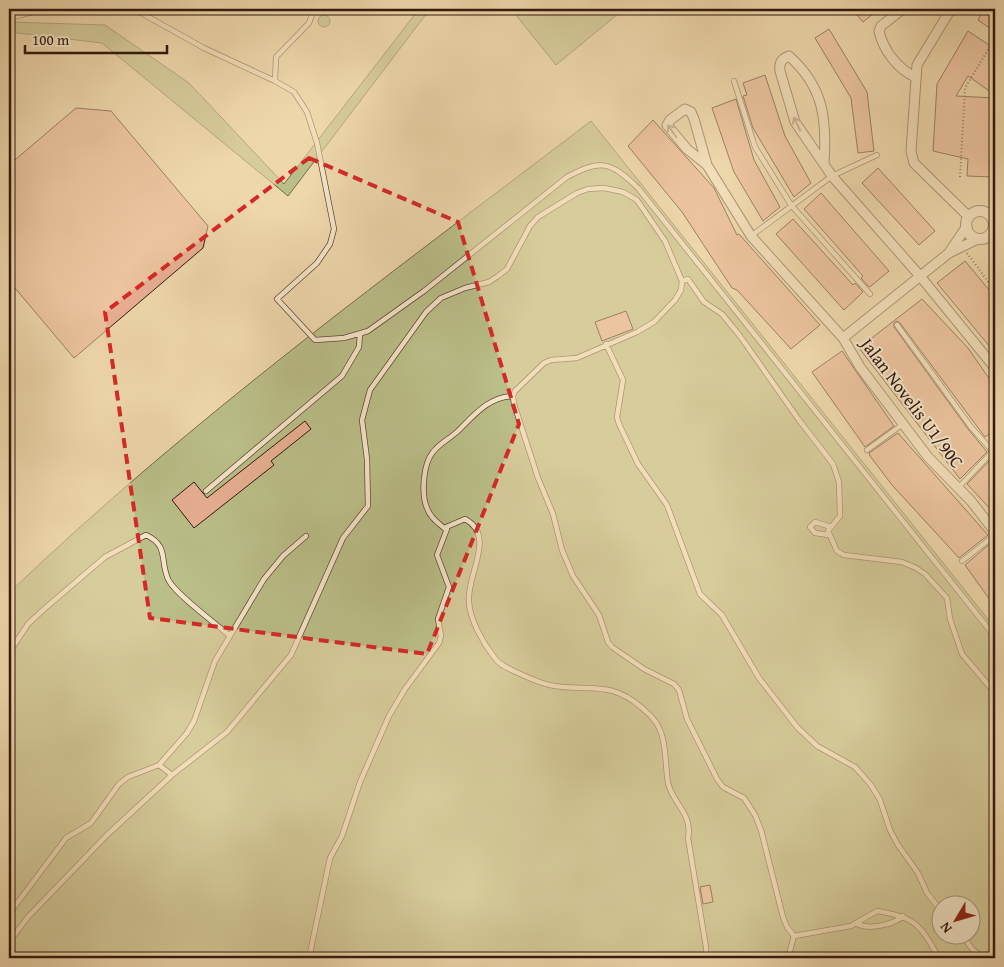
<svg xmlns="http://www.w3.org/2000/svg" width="1004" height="967" font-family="'Gentium Book Plus',serif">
<rect width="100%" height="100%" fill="#eed7ab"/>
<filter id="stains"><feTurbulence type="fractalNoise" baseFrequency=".004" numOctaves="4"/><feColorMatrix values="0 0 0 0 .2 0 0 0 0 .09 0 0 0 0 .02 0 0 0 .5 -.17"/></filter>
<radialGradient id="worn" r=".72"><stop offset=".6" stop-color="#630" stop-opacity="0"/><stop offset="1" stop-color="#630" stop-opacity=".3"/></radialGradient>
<!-- green -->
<path fill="#babe88" stroke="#766c4c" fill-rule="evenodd" d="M419 9H430L288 196 102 43 9 32V22L105 25 189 83 284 184Z
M511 9H624L556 65Z
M318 21a6 6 0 1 1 12 0a6 6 0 1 1-12 0Z
M591 121 995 628V958H9V593C189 420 393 272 591 121ZM942 904H972V934H942Z"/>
<!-- building -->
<path fill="#e8af92" stroke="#32190f" d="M852 9H879L863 22Z
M984 9H995V32L978 20Z
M829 29 867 92 874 151 858 153 851 98 815 38Z
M968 31 995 49V95L968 76 956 96 995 98 993 177 967 176 968 159 933 151 937 84Z
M765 75 785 136 811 183 794 197 753 128 743 96 747 95 743 83Z
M736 99 754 160 780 207 763 221 734 172 712 108Z
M76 108 111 111 208 226 203 248 74 358 9 281V165Z
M653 120 714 188 737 235 739 234 820 325 791 349 737 290 732 288 682 212 628 146Z
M878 168 935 231 919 245 862 183Z
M821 193 889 271 871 286 869 287 861 278 863 276 804 209Z
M793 219 853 285 855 283 863 292 844 310 776 234Z
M965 261 995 297V353L937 283Z
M922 299 968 348 995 387V430L985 437 900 323 897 321 894 323V327L968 429 987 452 960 479 859 348Z
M626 311 633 329 602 341 595 322Z
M842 351 894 426 865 447 812 372Z
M305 421 311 429 271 461 274 465 194 528 172 500 194 482 207 498Z
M898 433 988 535 959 558 892 485 870 456 869 453Z
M992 458 995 462V514L967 484Z
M992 542 995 546V607L965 565Z
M710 885 713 902 703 904 700 887Z"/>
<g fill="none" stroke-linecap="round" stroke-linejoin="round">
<!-- service casing -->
<g stroke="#614836" stroke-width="6">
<path id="service" d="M134 9 204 48 275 81
M314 9 309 23 276 57 275 81 294 92 307 112 317 143 334 229 330 244 317 263 277 299 315 340 344 338 368 331 424 291 567 177C601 159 610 161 638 188L995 637
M9 18 44 9
M734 81 755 147 791 205 870 294
M751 236 832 176 877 155
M682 281 688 279 704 302 722 314 740 336 799 420 833 464 839 482 840 516 828 531 837 551 844 555 902 562 916 568 925 574 947 598 950 619 962 654 995 693
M897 325 971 427 995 454
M606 344 623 380 617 417 619 424 638 464 667 505 700 594 722 615 759 678 797 727 817 746 855 767 871 785 880 800 890 830 898 845 918 873 927 893 942 912
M513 396C489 397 475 414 459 430 451 438 440 443 433 452 423 464 421 494 427 508 430 517 437 522 444 528L465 519C497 536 466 575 469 602 470 620 483 643 494 657 499 665 508 668 516 672 531 679 546 686 563 687 596 690 613 683 641 707 649 714 656 720 660 730 667 746 665 766 668 783 673 804 693 814 688 838L706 947V958
M867 450 903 424
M958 488 995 449
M206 491 342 376 359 347 360 334
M829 535 815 533 810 527 815 522 831 527
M962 561 995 535
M9 653 28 624 43 610 105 557 146 535C170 546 159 562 169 581 178 596 215 623 230 636
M159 765 172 775
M9 914 66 838 91 823 119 784 128 777 159 765 187 733 194 721 215 661 264 579 283 556 306 536
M857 924C869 930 893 925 903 916
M961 934 973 950 984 958
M9 942 28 917 107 835 172 775 227 732 291 655 343 538 368 506 367 459 362 420 370 390 426 312 441 298 465 288 489 282 498 276 507 269 530 226 538 217 577 193 588 189 604 188 623 192 637 200 665 241 682 281 681 290 675 300 654 322 637 332 577 358 551 360 544 363 515 391 513 396 514 404 538 478 553 514 562 550 573 576 599 615 608 642 612 647 644 669 674 684 679 690 687 719 717 779 723 787 744 798 755 815 761 830 783 917 787 927 794 936
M309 958 330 858 342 836 360 782 389 716 405 689 439 643 441 636 438 619 449 587 437 555 447 529
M788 958 794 936 851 926 877 911C916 917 920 925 939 958"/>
</g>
<!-- minor casing -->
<g stroke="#614836" stroke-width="11">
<path id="minor" d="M903 9 881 26 879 31C883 50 898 69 915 77
M951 9 917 65 911 151 914 163 969 217
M824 164C827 120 824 87 789 56 781 59 779 63 780 71L795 122 832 176 920 276 995 368
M707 165 687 149 667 125 670 120 685 109 691 112 694 119 707 165 751 236 843 338 860 367 928 457 971 501 995 532
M950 251 967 226
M843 338 949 253 978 239"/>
</g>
<!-- tertiary casing -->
<g stroke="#614836" stroke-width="12">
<path id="tertiary" d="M966 225a14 14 0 1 1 28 0a14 14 0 1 1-28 0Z"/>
</g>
<!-- path -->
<path stroke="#32190f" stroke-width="2" stroke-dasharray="1 2.5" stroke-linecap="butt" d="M960 177 965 88 995 38
M967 253 995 291"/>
<!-- service -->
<use href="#service" stroke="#f4e5c8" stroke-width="4.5"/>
<!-- minor -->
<use href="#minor" stroke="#f4e5c8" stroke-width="9"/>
<!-- tertiary -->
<use href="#tertiary" stroke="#f4e5c8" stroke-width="10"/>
</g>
<!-- one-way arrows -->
<defs><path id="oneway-shaft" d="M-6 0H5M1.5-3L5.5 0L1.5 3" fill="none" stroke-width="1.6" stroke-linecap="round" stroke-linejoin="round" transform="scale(1.25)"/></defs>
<g stroke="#9d8975">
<use href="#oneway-shaft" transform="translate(797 124) rotate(-115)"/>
<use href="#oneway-shaft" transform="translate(672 131) rotate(-125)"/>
</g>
<!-- marked area -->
<path d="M0 0H1004V967H0ZM309 158 458 222 519 424 427 654 150 618 105 312Z" fill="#eed7ab" fill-opacity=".55" fill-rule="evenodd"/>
<path fill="none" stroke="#d62828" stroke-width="4" stroke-dasharray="10 6" stroke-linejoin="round" d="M309 158 458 222 519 424 427 654 150 618 105 312Z"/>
<g text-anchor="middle" stroke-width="4" stroke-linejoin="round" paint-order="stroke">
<!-- street labels -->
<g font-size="18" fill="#32190f" stroke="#f4e5c8">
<text transform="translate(912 403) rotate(53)" y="6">Jalan Novelis U1/90C</text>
</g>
</g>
<!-- margin -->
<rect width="1004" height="967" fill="none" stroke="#eed7ab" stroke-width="30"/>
<rect x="10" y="10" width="984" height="947" fill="none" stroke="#32190f" stroke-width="2.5"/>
<rect x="15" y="15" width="974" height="937" fill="none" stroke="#32190f"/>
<!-- north arrow -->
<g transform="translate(956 920) rotate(232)"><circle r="24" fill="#f4e5c8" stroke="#a6937e"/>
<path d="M0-4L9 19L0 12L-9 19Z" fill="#8f2418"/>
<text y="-8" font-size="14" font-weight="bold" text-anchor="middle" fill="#32190f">N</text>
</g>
<!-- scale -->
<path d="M25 45v8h142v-8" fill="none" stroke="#32190f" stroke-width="2.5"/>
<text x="32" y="45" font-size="15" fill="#32190f" stroke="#f4e5c8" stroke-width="4" paint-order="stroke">100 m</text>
<rect width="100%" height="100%" filter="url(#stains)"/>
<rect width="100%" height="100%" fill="url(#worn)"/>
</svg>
